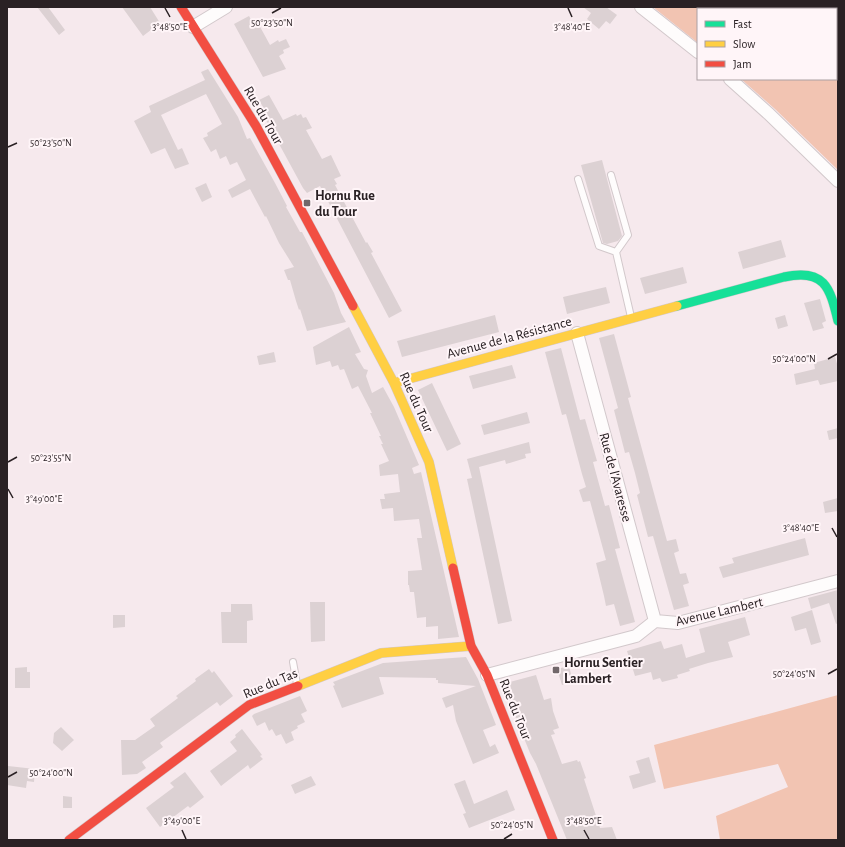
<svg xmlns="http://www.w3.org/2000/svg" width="845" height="847" font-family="'Alegreya Sans',sans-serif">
<rect width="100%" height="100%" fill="#f6e9ed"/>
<!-- green -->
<path fill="#f2c4b2" d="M653 7H838V170L775 109 741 79H836V9H698V43Z
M838 695V840H720L716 816 788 787 778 764 664 789 654 745Z"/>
<!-- building -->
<path fill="#dcd1d3" d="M37 7H48L65 30 59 35Z
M122 7H150L160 23 143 36Z
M583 7H606L617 15 610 24 606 21 599 29 587 19 591 13Z
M249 16 254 25 258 23 270 45 278 40 279 42 286 39 290 47 283 50 284 53 279 56 286 69 263 77 234 24Z
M208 69 238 117 247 139 250 138 275 183 287 206 286 207 295 223 300 232H302L334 293 341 313 346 322 307 331 300 309 299 310 296 301 290 280H288L284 270 294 267 279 243 266 216 265 217 250 189 232 198 228 190 246 180 237 162 230 165 226 156 220 159 216 149 211 152 203 138 208 136 207 133 222 124 206 94 161 115 178 150 182 148 189 164 175 169 165 148 151 154 134 121 151 112 149 106 205 80 201 72Z
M269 95 283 120 296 114 297 116 301 114 303 118 306 117 312 128 306 130 322 159 331 155 341 176 334 179 337 184 335 185 366 243 367 242 373 252 371 253 402 311 389 318 320 186 307 193 303 188 260 109 263 107 259 100Z
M602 160 622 236 618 241 607 244 603 243 581 165Z
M206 183 212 197 202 202 195 188Z
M781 240 786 257 743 269 738 252Z
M683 267 687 283 645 294 640 278Z
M606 287 610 303 567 314 563 297Z
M820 299 826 321 822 323 824 328 813 331 804 303Z
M495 315 499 332 402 357 397 341Z
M785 315 788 326 778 329 775 318Z
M349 327 361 352 355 354 364 369 368 370 366 376 372 393 383 387 394 407 419 465 412 468 414 474 421 472 459 637 438 639V626L426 627V617L417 618 414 592H410L409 585H408V571L422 570 417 538H422L419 519 394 521 393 508 382 509 380 499H385L384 494 400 492 398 474 380 476 379 465 389 461 381 444H383L379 436H381L370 413H372L358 386 352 389 344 369 340 370 338 365 332 367 330 361 316 365 313 347Z
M614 334 631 397 628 398 667 541 676 539 679 551 674 553 680 574 686 573 689 583 683 585 689 606 674 610 653 536 648 537 637 495 640 493 635 473 629 452 625 453 614 410 618 408 599 338Z
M561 348 580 420 585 419 597 461 593 462 605 506 609 505 620 548 615 549 635 622 620 626 614 604 606 606 604 596 596 563 606 560 590 501 583 502 579 490 586 487 582 474 566 414 562 415 545 352Z
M274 352 276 362 259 365 257 356Z
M835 357 838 367V381L820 385 818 380 796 385 794 374 815 369 814 363Z
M512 365 516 378 473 389 469 376Z
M432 383 461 444 447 451 418 390Z
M527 412 530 423 484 435 481 425Z
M838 428V438L829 440 827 431Z
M529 442 531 453 525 454 526 458 506 464 505 460 479 467 512 621 498 624 467 479 472 478 467 459Z
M838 498V511L825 513 823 502Z
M805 538 809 555 723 578 719 567 734 563 732 558Z
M838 590V623L836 624 829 603 811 609 808 598Z
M310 602H325V641L311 642Z
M231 604H252L253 620 247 621V643H222L221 612H231Z
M812 610 821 642 811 645 806 628 795 631 791 617Z
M113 615H125V627L113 628Z
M745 617 750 635 728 642 733 657 708 663 689 669 690 671 677 675 678 678 662 682 660 678 653 680 651 672 635 676 627 651 661 641 664 649 682 644 686 658 705 652 699 629Z
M466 657 478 679 496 725 483 730 490 747 495 744 499 753 473 764 456 721 453 705 446 708 442 698 476 686 438 683V680H436V678L379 677 384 694 342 708 333 686 335 685 333 682 383 663Z
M569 666 573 682 562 685 557 669Z
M27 667V672H30V688H15V668Z
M209 669 212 673 214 671 233 696 220 706 217 702 160 743 163 747 142 762 146 768 137 774 122 775 121 740H135L155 726 150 719 178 698 176 696 196 681 195 679Z
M536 675 544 700 551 698 553 711 559 728 553 730 555 734 551 735 562 764 577 760 578 762 580 761 586 778 584 779 600 828 612 827 617 840H567L536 764 530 753 502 684Z
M300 696 307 711 301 714 305 722 297 726 298 728 291 732 294 740 286 744 281 734 276 736 272 729 269 731 265 722 257 726 252 716 254 714Z
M61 727 74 740 62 751 53 743 54 733Z
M242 729 262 755 260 756 263 759 250 769 248 765 221 786 210 771 237 751 230 742 236 737 235 735Z
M649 757 656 782 633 789 629 776 640 773 636 761Z
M8 766 35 769 34 782 27 781 26 788 7 785Z
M185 772 204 797 190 808 188 806 160 827 146 808 174 787 170 783Z
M311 776 316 785 295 794 291 785Z
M465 780 474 804 507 790 515 810 469 828 463 814 466 813 454 784Z
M63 796 72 797V808H63Z"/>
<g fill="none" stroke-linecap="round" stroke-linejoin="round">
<!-- lane casing -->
<g stroke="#d2c8cb" stroke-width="8">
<path id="lane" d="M611 175 628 235 616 252
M578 179 599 246 616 252 631 317
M293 662 297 684"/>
</g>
<!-- street casing -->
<g stroke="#d2c8cb" stroke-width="14">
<path id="street" d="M641 7 698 52
M193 27 226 7
M730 79 769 114 838 181
M577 333 655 621
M487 675 636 636 655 621 678 623 838 581"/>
</g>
<!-- fast casing -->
<g stroke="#d2c8cb" stroke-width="10">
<path id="fast" d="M677 306 784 277C824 268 830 287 838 321"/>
</g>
<!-- slow casing -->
<g stroke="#d2c8cb" stroke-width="10">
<path id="slow" d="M353 306 394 383 429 462 453 568
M394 383 677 306
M298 686 381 653 471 646"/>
</g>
<!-- jam casing -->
<g stroke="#d2c8cb" stroke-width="10">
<path id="jam" d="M181 7 256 126 353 306
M453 568 471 646 487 675 553 840
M69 840 249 705 298 686"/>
</g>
<!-- lane -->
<use href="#lane" stroke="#fefcfc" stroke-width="6"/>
<!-- street -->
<use href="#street" stroke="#fefcfc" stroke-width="12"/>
<!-- fast -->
<use href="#fast" stroke="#16e098" stroke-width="9"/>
<!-- slow -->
<use href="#slow" stroke="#ffcf43" stroke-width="9"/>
<!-- jam -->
<use href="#jam" stroke="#f24e42" stroke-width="9"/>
</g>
<!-- ticks -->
<path fill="none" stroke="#2a2124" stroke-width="1.5" d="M165 8 170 17M568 8 572 17M272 13 281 8M8 147 17 143M828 359 837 354M8 462 17 457M8 489 13 498M832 528 837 537M828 674 837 669M8 777 17 772M182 830 186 839M584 830 589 839M504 839 512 834"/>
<!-- markers -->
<g fill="#71676a" stroke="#fff5f8" stroke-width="1.5">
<rect x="303" y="199" width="8" height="8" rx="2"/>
<rect x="552" y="666" width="8" height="8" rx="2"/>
</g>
<g text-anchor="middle" stroke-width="4" stroke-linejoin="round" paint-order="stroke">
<!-- street labels -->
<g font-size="14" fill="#2a2124" stroke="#fff5f8">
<text transform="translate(264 115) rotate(60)" y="5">Rue du Tour</text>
<text transform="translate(509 337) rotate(-15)" y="5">Avenue de la Résistance</text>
<text transform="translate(417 402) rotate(66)" y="5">Rue du Tour</text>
<text transform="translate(616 477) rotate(75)" y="5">Rue de l'Avaresse</text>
<text transform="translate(719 611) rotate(-13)" y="5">Avenue Lambert</text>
<text transform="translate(270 683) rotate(-23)" y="5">Rue du Tas</text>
<text transform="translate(516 709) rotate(68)" y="5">Rue du Tour</text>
</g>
<!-- poi labels -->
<g font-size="14" font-weight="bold" fill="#2a2124" stroke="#fff5f8" text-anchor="start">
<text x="315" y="200">Hornu Rue<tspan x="315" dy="16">du Tour</tspan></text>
<text x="564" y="667">Hornu Sentier<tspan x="564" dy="16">Lambert</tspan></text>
</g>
</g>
<g font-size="10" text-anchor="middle" fill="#2a2124" stroke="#fff5f8" stroke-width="4" stroke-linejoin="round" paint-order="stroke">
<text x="272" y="26">50°23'50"N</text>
<text x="170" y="30">3°48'50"E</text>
<text x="572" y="30">3°48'40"E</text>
<text x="51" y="146">50°23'50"N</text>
<text x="794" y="362">50°24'00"N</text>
<text x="51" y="461">50°23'55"N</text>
<text x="44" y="502">3°49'00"E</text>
<text x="801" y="531">3°48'40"E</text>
<text x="794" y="677">50°24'05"N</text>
<text x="51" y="776">50°24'00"N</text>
<text x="182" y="824">3°49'00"E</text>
<text x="584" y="824">3°48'50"E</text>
<text x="512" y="828">50°24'05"N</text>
</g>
<!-- border -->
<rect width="845" height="847" fill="none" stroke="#2a2124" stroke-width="16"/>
<!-- legend -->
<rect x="697" y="8" width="140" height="72" fill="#fff5f8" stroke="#aaa0a3"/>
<rect x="705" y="21" width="20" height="6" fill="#16e098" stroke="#aaa0a3"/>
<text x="733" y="28" font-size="12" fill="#2a2124">Fast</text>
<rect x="705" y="41" width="20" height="6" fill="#ffcf43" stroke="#aaa0a3"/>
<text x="733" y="48" font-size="12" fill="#2a2124">Slow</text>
<rect x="705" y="61" width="20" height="6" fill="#f24e42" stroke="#aaa0a3"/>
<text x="733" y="68" font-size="12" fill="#2a2124">Jam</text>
</svg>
